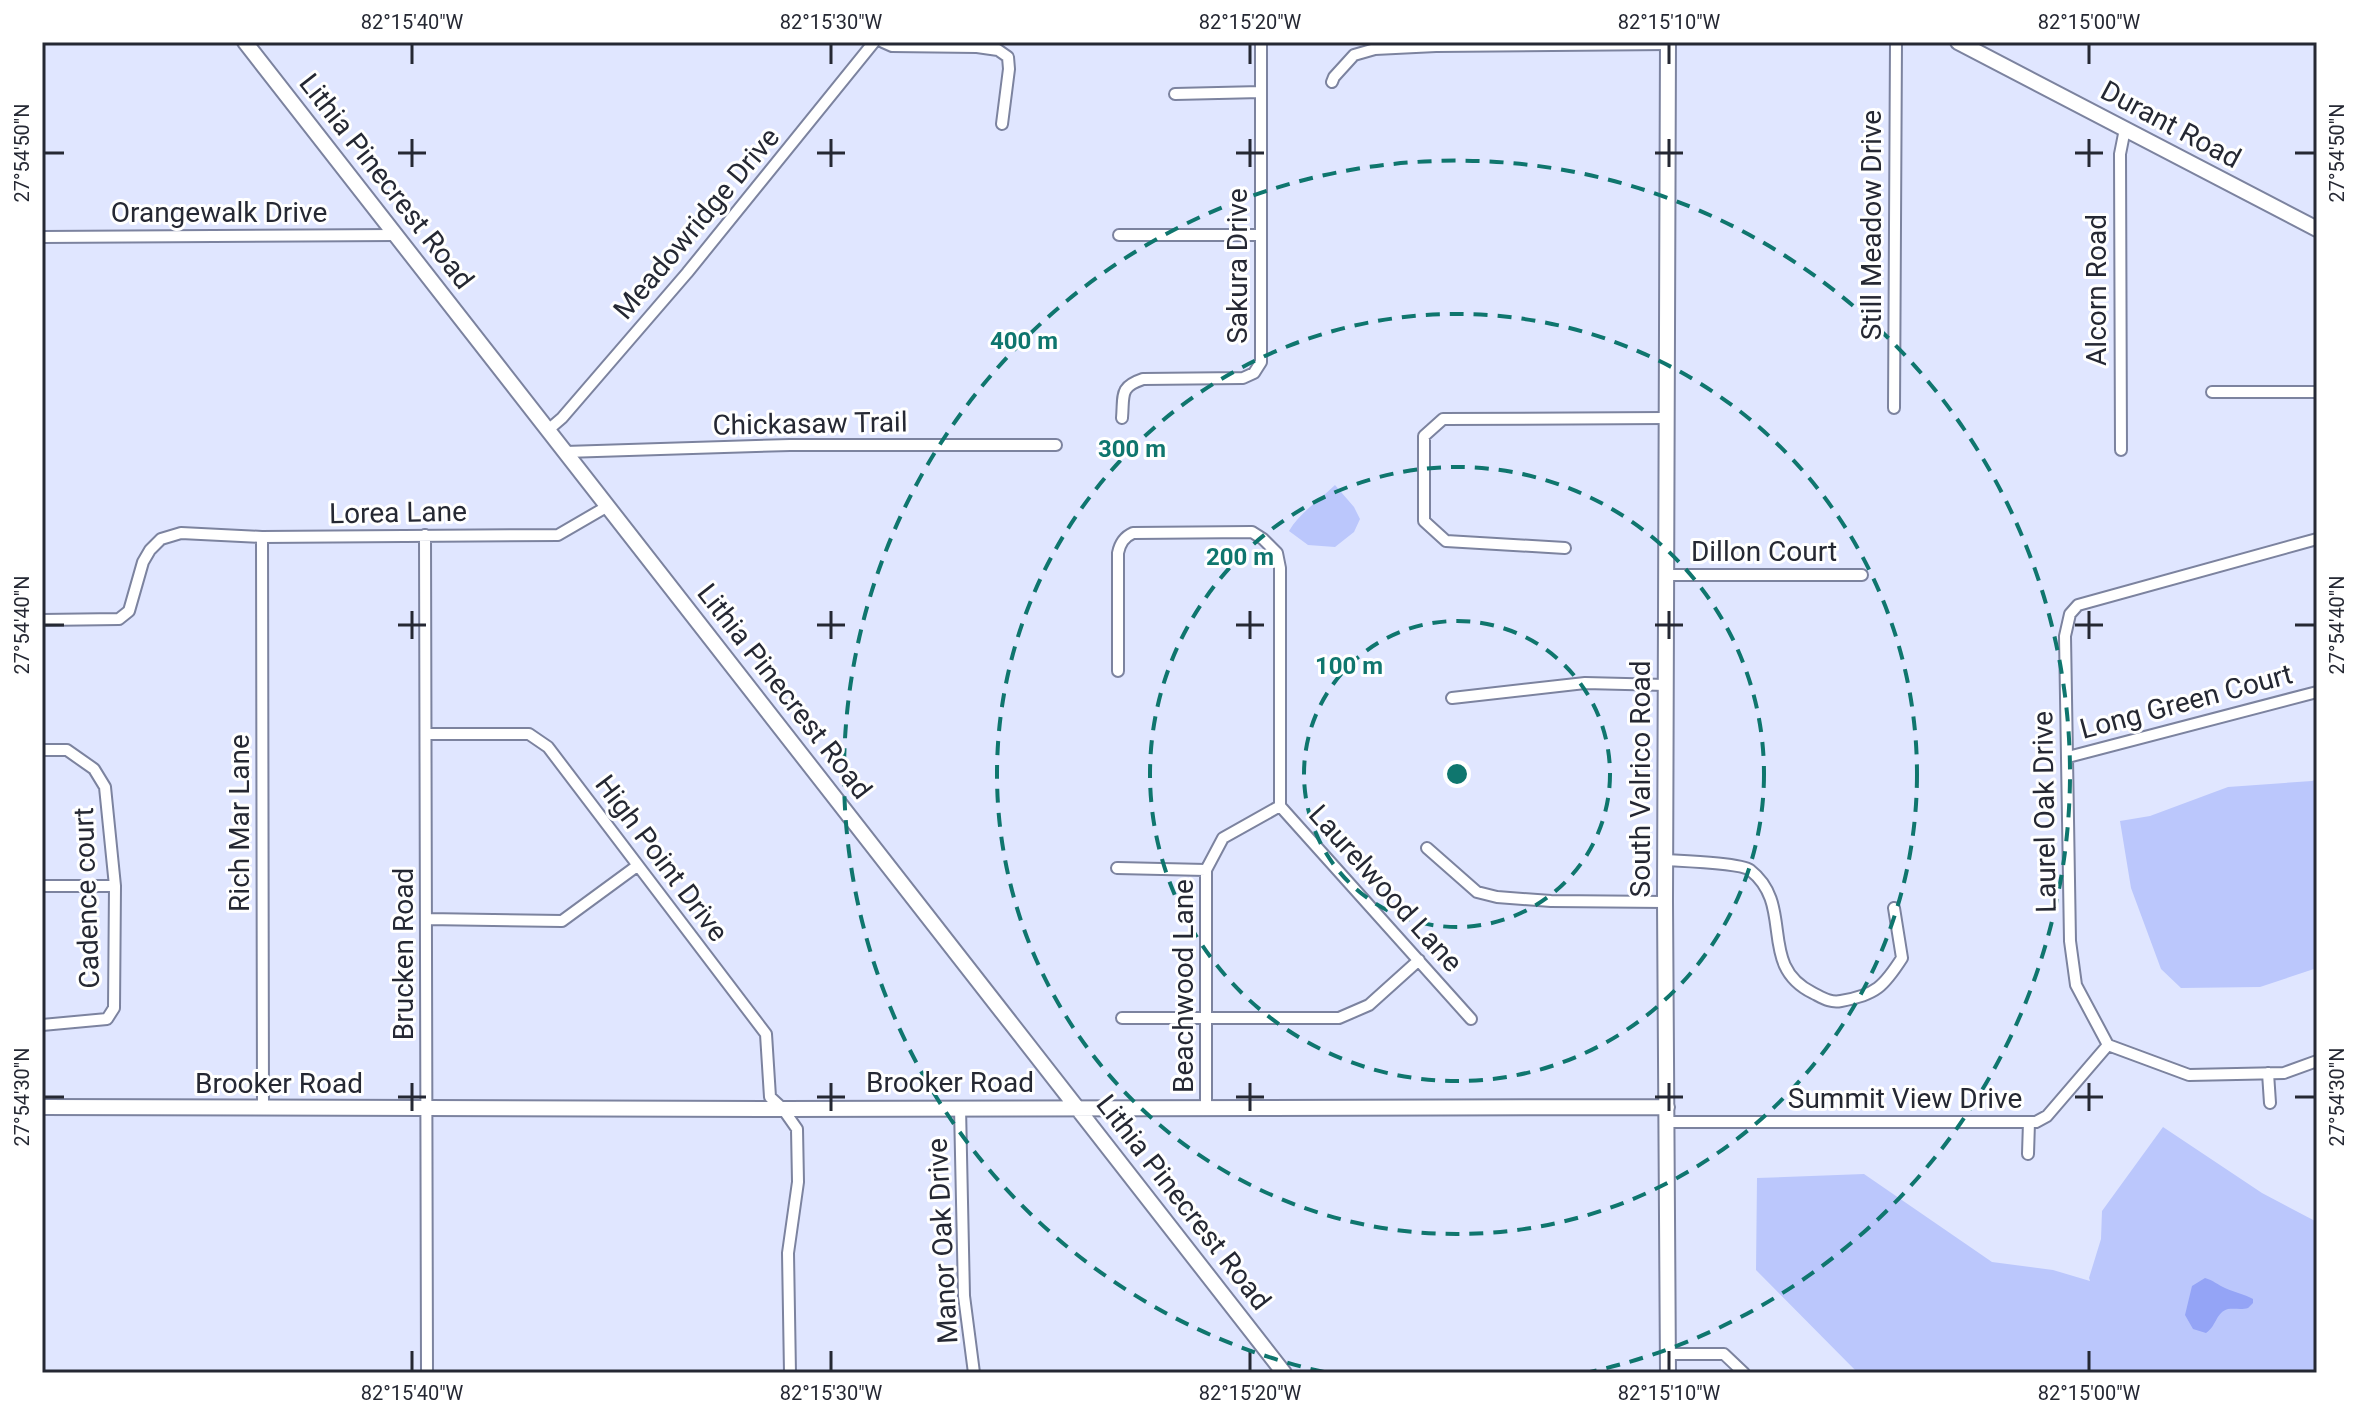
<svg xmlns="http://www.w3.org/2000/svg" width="2359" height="1415" font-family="Roboto,sans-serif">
<rect width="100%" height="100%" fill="#e0e6ff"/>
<!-- green -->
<path fill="#bbc7fc" d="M1335 485 1354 507 1360 519 1354 532 1335 547 1308 545 1289 531C1300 512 1319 501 1335 485Z
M2317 779V968L2260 987 2181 988 2161 969 2131 888 2120 821 2150 816 2228 787 2312 781Z
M2163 1127 2262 1193 2317 1222V1373H1858L1756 1270 1757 1178 1864 1174 1992 1262 2053 1270 2090 1281 2089 1278 2101 1239 2102 1211Z"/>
<!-- water -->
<path fill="#94a4f6" d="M2205 1278C2213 1280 2218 1285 2225 1288 2234 1292 2244 1294 2253 1299V1303L2248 1308C2241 1310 2235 1308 2228 1309 2216 1312 2216 1327 2206 1333L2193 1329 2185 1315 2192 1286Z"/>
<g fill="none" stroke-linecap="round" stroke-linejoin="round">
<!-- street casing -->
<g stroke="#7c839f" stroke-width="14">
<path id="street" d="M883 42 892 46 977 47 998 50 1008 57 1009 69 1002 124
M1332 82 1334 77 1354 55 1375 49 1436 46 1668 44
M1175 94 1261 92
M1119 235H1261
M42 237 396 235
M2212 392H2317
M1894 408 1896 42
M1122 418C1124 395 1119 387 1143 379L1243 378 1254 373 1261 362V42
M548 430 562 418 687 273 874 42
M2121 450 2120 154 2125 129
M565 452 790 445H1056
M425 535 427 1373
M262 537 263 1109
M2317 539 2078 605 2070 614 2065 636 2070 941 2076 985 2108 1045 2189 1075 2284 1073 2317 1061
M1565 548 1446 541 1424 521V436L1443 419 1666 418
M1667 575H1862
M42 620 119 619 129 611 143 562 150 550 161 539 181 533 262 537 558 535 608 506
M1118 671V553C1120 543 1124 537 1133 533L1252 532 1263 539 1277 553 1280 568V806L1471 1019
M1452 698 1585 683 1666 685
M426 734H529L548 747 766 1034 770 1097 783 1109 797 1129 798 1182 788 1253 790 1373
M42 750H67L94 769 105 787 115 886 114 1008 107 1019 42 1025
M2068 757 2317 692
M1427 848 1477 892 1497 897 1551 901 1665 902
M1666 860C1682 861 1741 863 1750 870 1796 906 1756 965 1813 993 1823 998 1830 1003 1841 1001 1876 995 1884 986 1902 958L1894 908
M1117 868 1206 870
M42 886H115
M426 919 562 921 637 866
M1122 1018H1339L1369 1005 1419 960
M2268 1073 2270 1103
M960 1107 964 1296 974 1373
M1206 1108V870L1223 838 1280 806
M1667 1122H2036L2047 1116 2108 1045
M2028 1154 2029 1122
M1668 1354H1724L1744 1373"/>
</g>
<!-- secondary casing -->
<g stroke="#7c839f" stroke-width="18">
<path id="secondary" d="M245 42 1284 1373
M1668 42 1665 902 1668 1373
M1958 42 2317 229
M42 1107 783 1109 1667 1107"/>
</g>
<!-- street -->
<use href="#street" stroke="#fff" stroke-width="10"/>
<!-- secondary -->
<use href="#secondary" stroke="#fff" stroke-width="14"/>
</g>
<!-- ticks -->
<path fill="none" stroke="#252833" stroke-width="3" d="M412 44V64M831 44V64M1250 44V64M1669 44V64M2089 44V64M412 139V167M831 139V167M1250 139V167M1669 139V167M2089 139V167M44 153H64M398 153H426M817 153H845M1236 153H1264M1655 153H1683M2075 153H2103M2295 153H2315M412 611V639M831 611V639M1250 611V639M1669 611V639M2089 611V639M44 625H64M398 625H426M817 625H845M1236 625H1264M1655 625H1683M2075 625H2103M2295 625H2315M412 1083V1111M831 1083V1111M1250 1083V1111M1669 1083V1111M2089 1083V1111M44 1097H64M398 1097H426M817 1097H845M1236 1097H1264M1655 1097H1683M2075 1097H2103M2295 1097H2315M412 1351V1371M831 1351V1371M1250 1351V1371M1669 1351V1371M2089 1351V1371"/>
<!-- distance rings -->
<g fill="none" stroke="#0f766e" stroke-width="4" stroke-dasharray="14 10">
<circle cx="1457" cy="774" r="153"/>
<circle cx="1457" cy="774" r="307"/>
<circle cx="1457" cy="774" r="460"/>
<path d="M1324 1372A613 613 0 1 1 1590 1372"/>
</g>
<g text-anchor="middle" stroke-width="6" stroke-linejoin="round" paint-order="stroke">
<!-- street labels -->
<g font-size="28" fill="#252833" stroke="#fff">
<text transform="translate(2171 124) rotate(28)" y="10">Durant Road</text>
<text transform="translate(387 181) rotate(52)" y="10">Lithia Pinecrest Road</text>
<text x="219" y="222">Orangewalk Drive</text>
<text transform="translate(696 223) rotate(-50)" y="10">Meadowridge Drive</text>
<text transform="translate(1871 225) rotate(-90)" y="10">Still Meadow Drive</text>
<text transform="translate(1237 266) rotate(-90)" y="10">Sakura Drive</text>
<text transform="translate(2096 290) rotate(-90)" y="10">Alcorn Road</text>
<text transform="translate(810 423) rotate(-1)" y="10">Chickasaw Trail</text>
<text transform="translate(398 512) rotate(-1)" y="10">Lorea Lane</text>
<text x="1764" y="561">Dillon Court</text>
<text transform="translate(785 691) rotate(52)" y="10">Lithia Pinecrest Road</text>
<text transform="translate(2186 701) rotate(-15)" y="10">Long Green Court</text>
<text transform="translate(1640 779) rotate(-90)" y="10">South Valrico Road</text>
<text transform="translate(2044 812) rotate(-91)" y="10">Laurel Oak Drive</text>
<text transform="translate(239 823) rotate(-90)" y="10">Rich Mar Lane</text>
<text transform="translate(662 858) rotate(53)" y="10">High Point Drive</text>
<text transform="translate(1386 888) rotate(48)" y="10">Laurelwood Lane</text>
<text transform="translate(86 898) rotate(-92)" y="10">Cadence court</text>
<text transform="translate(403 954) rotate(-90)" y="10">Brucken Road</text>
<text transform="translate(1183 986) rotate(-90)" y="10">Beachwood Lane</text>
<text x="950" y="1092">Brooker Road</text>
<text x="279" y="1093">Brooker Road</text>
<text x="1905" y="1108">Summit View Drive</text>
<text transform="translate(1184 1202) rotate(52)" y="10">Lithia Pinecrest Road</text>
<text transform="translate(942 1241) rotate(-93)" y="10">Manor Oak Drive</text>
</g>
</g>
<circle cx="1457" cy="774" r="12" fill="#0f766e" stroke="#fff" stroke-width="4"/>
<g font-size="24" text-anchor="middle" font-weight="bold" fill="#0f766e" stroke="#fff" stroke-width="6" stroke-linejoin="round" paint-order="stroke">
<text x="1024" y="349">400 m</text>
<text x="1132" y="457">300 m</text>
<text x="1240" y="565">200 m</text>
<text x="1349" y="674">100 m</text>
</g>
<!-- border -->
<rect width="2359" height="1415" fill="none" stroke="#ffffff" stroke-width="88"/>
<rect x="44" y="44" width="2271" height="1327" fill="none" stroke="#252833" stroke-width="3"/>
<g font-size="20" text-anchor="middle" fill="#252833">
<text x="412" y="29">82°15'40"W</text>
<text x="831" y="29">82°15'30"W</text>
<text x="1250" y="29">82°15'20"W</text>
<text x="1669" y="29">82°15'10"W</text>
<text x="2089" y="29">82°15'00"W</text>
<text transform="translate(22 153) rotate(-90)" y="7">27°54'50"N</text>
<text transform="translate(2337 153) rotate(-90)" y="7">27°54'50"N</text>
<text transform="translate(22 625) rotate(-90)" y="7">27°54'40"N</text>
<text transform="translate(2337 625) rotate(-90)" y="7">27°54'40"N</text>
<text transform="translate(22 1097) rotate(-90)" y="7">27°54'30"N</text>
<text transform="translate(2337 1097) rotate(-90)" y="7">27°54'30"N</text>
<text x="412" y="1400">82°15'40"W</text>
<text x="831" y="1400">82°15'30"W</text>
<text x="1250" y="1400">82°15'20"W</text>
<text x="1669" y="1400">82°15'10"W</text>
<text x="2089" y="1400">82°15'00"W</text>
</g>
</svg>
